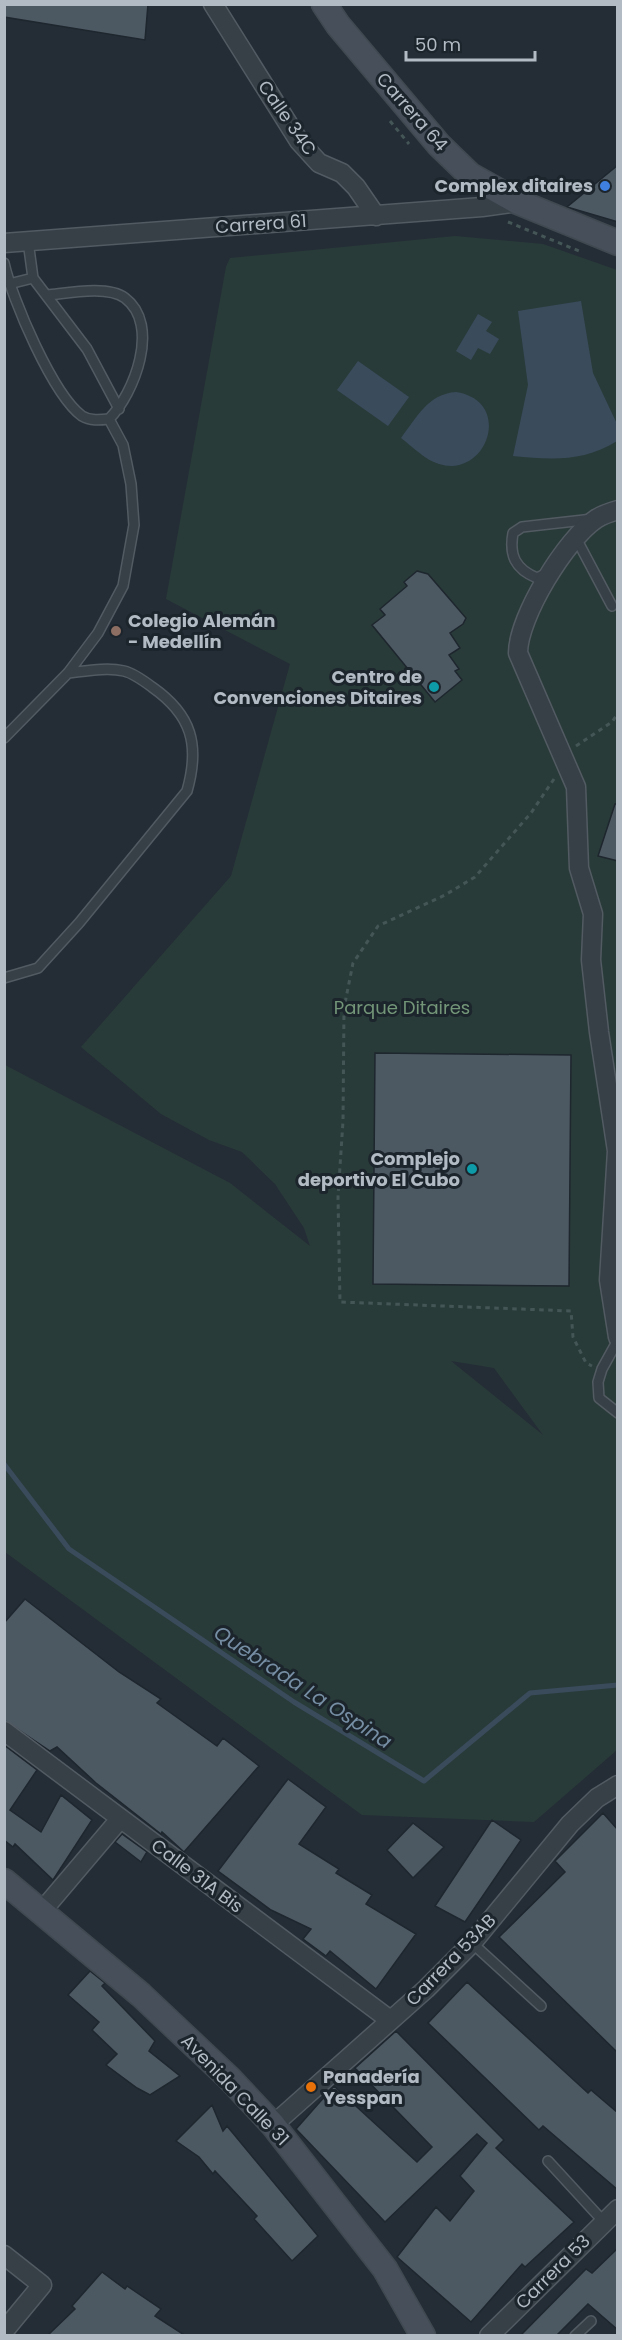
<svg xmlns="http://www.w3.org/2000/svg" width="622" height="2340" font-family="Poppins,sans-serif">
<rect width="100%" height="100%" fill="#242d36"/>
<!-- green -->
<path fill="#293b39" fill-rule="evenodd" d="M455 236 543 244 617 270V1750L534 1822 362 1815 5 1552V1065L230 1183 310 1246 304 1228 275 1184 242 1152 209 1140 161 1114 81 1047 231 876 290 664 166 599 226 267 230 258ZM451 1361 494 1368 543 1435Z"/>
<!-- water -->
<path fill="#3a4b5c" d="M581 301 593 373 617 424V441C583 462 552 460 513 456L528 385 518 311Z
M478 314 492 322 486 331 499 339 490 354 478 348 471 360 456 351Z
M358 361 409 397 388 426 337 390Z
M456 392C514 401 487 479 439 464 425 460 412 446 401 438 417 417 428 394 456 392Z"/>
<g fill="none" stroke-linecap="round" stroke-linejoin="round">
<!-- stream -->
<path stroke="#3a4b5c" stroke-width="5" d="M4 1464 69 1549 294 1702 424 1781 530 1693 618 1685"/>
</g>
<!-- building -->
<path fill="#4c5862" stroke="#1e262e" stroke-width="1.5" d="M4 4H148L145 40 4 17Z
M618 165V222L567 207Z
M417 571 428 574 466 618 463 624 450 633 460 648 449 655 459 669 455 671 462 680 435 702 372 625 385 615 380 609 407 586 404 582Z
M615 804H618V861L598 856Z
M375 1053 571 1055 569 1286 373 1284Z
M25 1599 119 1672 161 1699 157 1703 217 1746 223 1738 259 1766 184 1852 162 1832 161 1834 96 1783 57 1747 50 1751 4 1720V1623Z
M4 1745 37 1770 10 1810 41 1832 61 1795 92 1820 53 1880 15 1844 13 1847 4 1840Z
M288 1779 326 1807 299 1844 339 1869 336 1873 372 1895 366 1904 416 1934 376 1989 330 1951 326 1956 303 1939 311 1929 271 1910 218 1871Z
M603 1813 618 1830V2053L499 1937 565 1872 555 1861Z
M492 1820 521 1840 465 1922 435 1906Z
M413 1823 444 1847 413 1878 387 1850Z
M122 1834 147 1852 141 1862 115 1842Z
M90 1971 105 1983 102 1986 155 2041 149 2051 180 2076 150 2095 137 2088 106 2065 117 2054 92 2030 99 2022 68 1995Z
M467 1982 588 2093 591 2090 618 2113V2190L543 2126 539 2130 428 2023Z
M396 2031 504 2140 496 2148 574 2222 525 2267 522 2264 471 2322 397 2257 436 2207 450 2221 474 2191 460 2176 487 2143 477 2134 385 2222 296 2129 334 2086 417 2162 432 2147 355 2068Z
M212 2105 223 2131 227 2126 318 2236 292 2261 254 2219 257 2216 215 2171 213 2174 199 2157 176 2141Z
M618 2248V2330L588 2304 556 2336H520L586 2269 592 2273Z
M102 2272 125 2289 127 2286 161 2309 155 2316 186 2336H47L75 2309 72 2306Z"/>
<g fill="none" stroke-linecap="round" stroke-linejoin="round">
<!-- lane casing -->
<g stroke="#525a62" stroke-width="12">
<path id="lane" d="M28 241 33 278 87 349 119 409
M4 263C12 299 53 395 82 416 90 421 100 420 109 419 134 394 161 325 125 298 108 285 68 293 48 295
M9 284 33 278
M577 540 612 606
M547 573 537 578C515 569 509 555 513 533L522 527 593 519
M4 738 68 673 98 633 123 586 134 525 131 484 123 445 109 419
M4 978 38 968 79 923 187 791C200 745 192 715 152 687 144 681 133 673 124 671 107 667 86 671 68 673
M618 1340 602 1369 598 1382 599 1398 618 1413
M472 1943 541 2006
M548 2161 604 2222
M575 2336 591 2321"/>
</g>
<!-- street casing -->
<g stroke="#525a62" stroke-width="21">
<path id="street" d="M213 4 299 141 319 163 342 173 356 187 376 216
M4 243 482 207 518 202
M618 510C611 512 602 515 596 519 566 539 518 617 518 653L576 787 579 868 593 914 591 960 599 1032 617 1151 609 1280 618 1337
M4 1731 390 2020
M42 1911 120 1819
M273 2125 426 1989 472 1943 570 1824 597 1798 618 1785
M4 2255 42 2285 4 2331
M489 2336 618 2209"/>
</g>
<!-- secondary casing -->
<g stroke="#404850" stroke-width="27">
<path id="secondary" d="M324 4 338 25 439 145 470 175 518 202 618 243
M4 1881 141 1995 229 2078 273 2125 385 2269 423 2336"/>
</g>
<!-- path -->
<path stroke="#455657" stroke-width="3" stroke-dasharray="4.5 4.5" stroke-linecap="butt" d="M390 121 409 144
M508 222 579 251
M576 746 612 722 618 713
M554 779 531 813 475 877 445 895 378 926 353 963 344 1008 343 1121 338 1197 340 1302 571 1311 573 1337 586 1363 592 1366"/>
<!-- lane -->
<use href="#lane" stroke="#373f47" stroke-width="9"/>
<!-- street -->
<use href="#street" stroke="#373f47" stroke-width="18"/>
<!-- secondary -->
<use href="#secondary" stroke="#464f5a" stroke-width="24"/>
</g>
<!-- markers -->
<circle fill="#3f7fe0" stroke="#1c242c" stroke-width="2" cx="605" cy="186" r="6"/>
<circle fill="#8d6e63" stroke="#1c242c" stroke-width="2" cx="116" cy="631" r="6"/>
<g fill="#0f9aa8" stroke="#1c242c" stroke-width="2">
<circle cx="434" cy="687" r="6"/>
<circle cx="472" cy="1169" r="6"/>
</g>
<circle fill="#e8710a" stroke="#1c242c" stroke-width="2" cx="311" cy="2087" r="6"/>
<g text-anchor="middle" stroke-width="6" stroke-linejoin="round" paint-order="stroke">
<!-- street labels -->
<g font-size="18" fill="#b2bac3" stroke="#1c242c">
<text transform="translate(412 112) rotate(49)" y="6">Carrera 64</text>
<text transform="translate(287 118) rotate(55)" y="6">Calle 34C</text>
<text transform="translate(261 224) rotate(-4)" y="6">Carrera 61</text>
<text transform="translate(197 1876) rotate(37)" y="6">Calle 31A Bis</text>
<text transform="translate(451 1960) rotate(-46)" y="6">Carrera 53AB</text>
<text transform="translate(235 2090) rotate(46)" y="6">Avenida Calle 31</text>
<text transform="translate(553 2272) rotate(-45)" y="6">Carrera 53</text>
</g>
<!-- poi labels -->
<g font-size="18" font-weight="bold" fill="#b2bac3" stroke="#1c242c" text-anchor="end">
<text x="593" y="192">Complex ditaires</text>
<text x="128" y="627" text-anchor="start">Colegio Alemán<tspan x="128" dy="21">- Medellín</tspan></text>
<text x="422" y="683">Centro de<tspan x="422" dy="21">Convenciones Ditaires</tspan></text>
<text x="460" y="1165">Complejo<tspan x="460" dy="21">deportivo El Cubo</tspan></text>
<text x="323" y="2083" text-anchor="start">Panadería<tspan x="323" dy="21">Yesspan</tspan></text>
</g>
<!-- park labels -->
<g font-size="18" fill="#739678" stroke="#1c242c">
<text x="402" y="1014">Parque Ditaires</text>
</g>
<!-- water labels -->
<g font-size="20" font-style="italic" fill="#768ea3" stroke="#1c242c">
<text transform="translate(303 1687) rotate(33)" y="7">Quebrada La Ospina</text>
</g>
</g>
<!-- border -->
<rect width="622" height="2340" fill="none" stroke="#b2bac3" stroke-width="12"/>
<!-- scale -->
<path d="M406 51v9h129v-9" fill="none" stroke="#b2bac3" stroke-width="3"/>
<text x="415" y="51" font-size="18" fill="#b2bac3" stroke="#1c242c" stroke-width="4.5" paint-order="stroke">50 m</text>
</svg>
